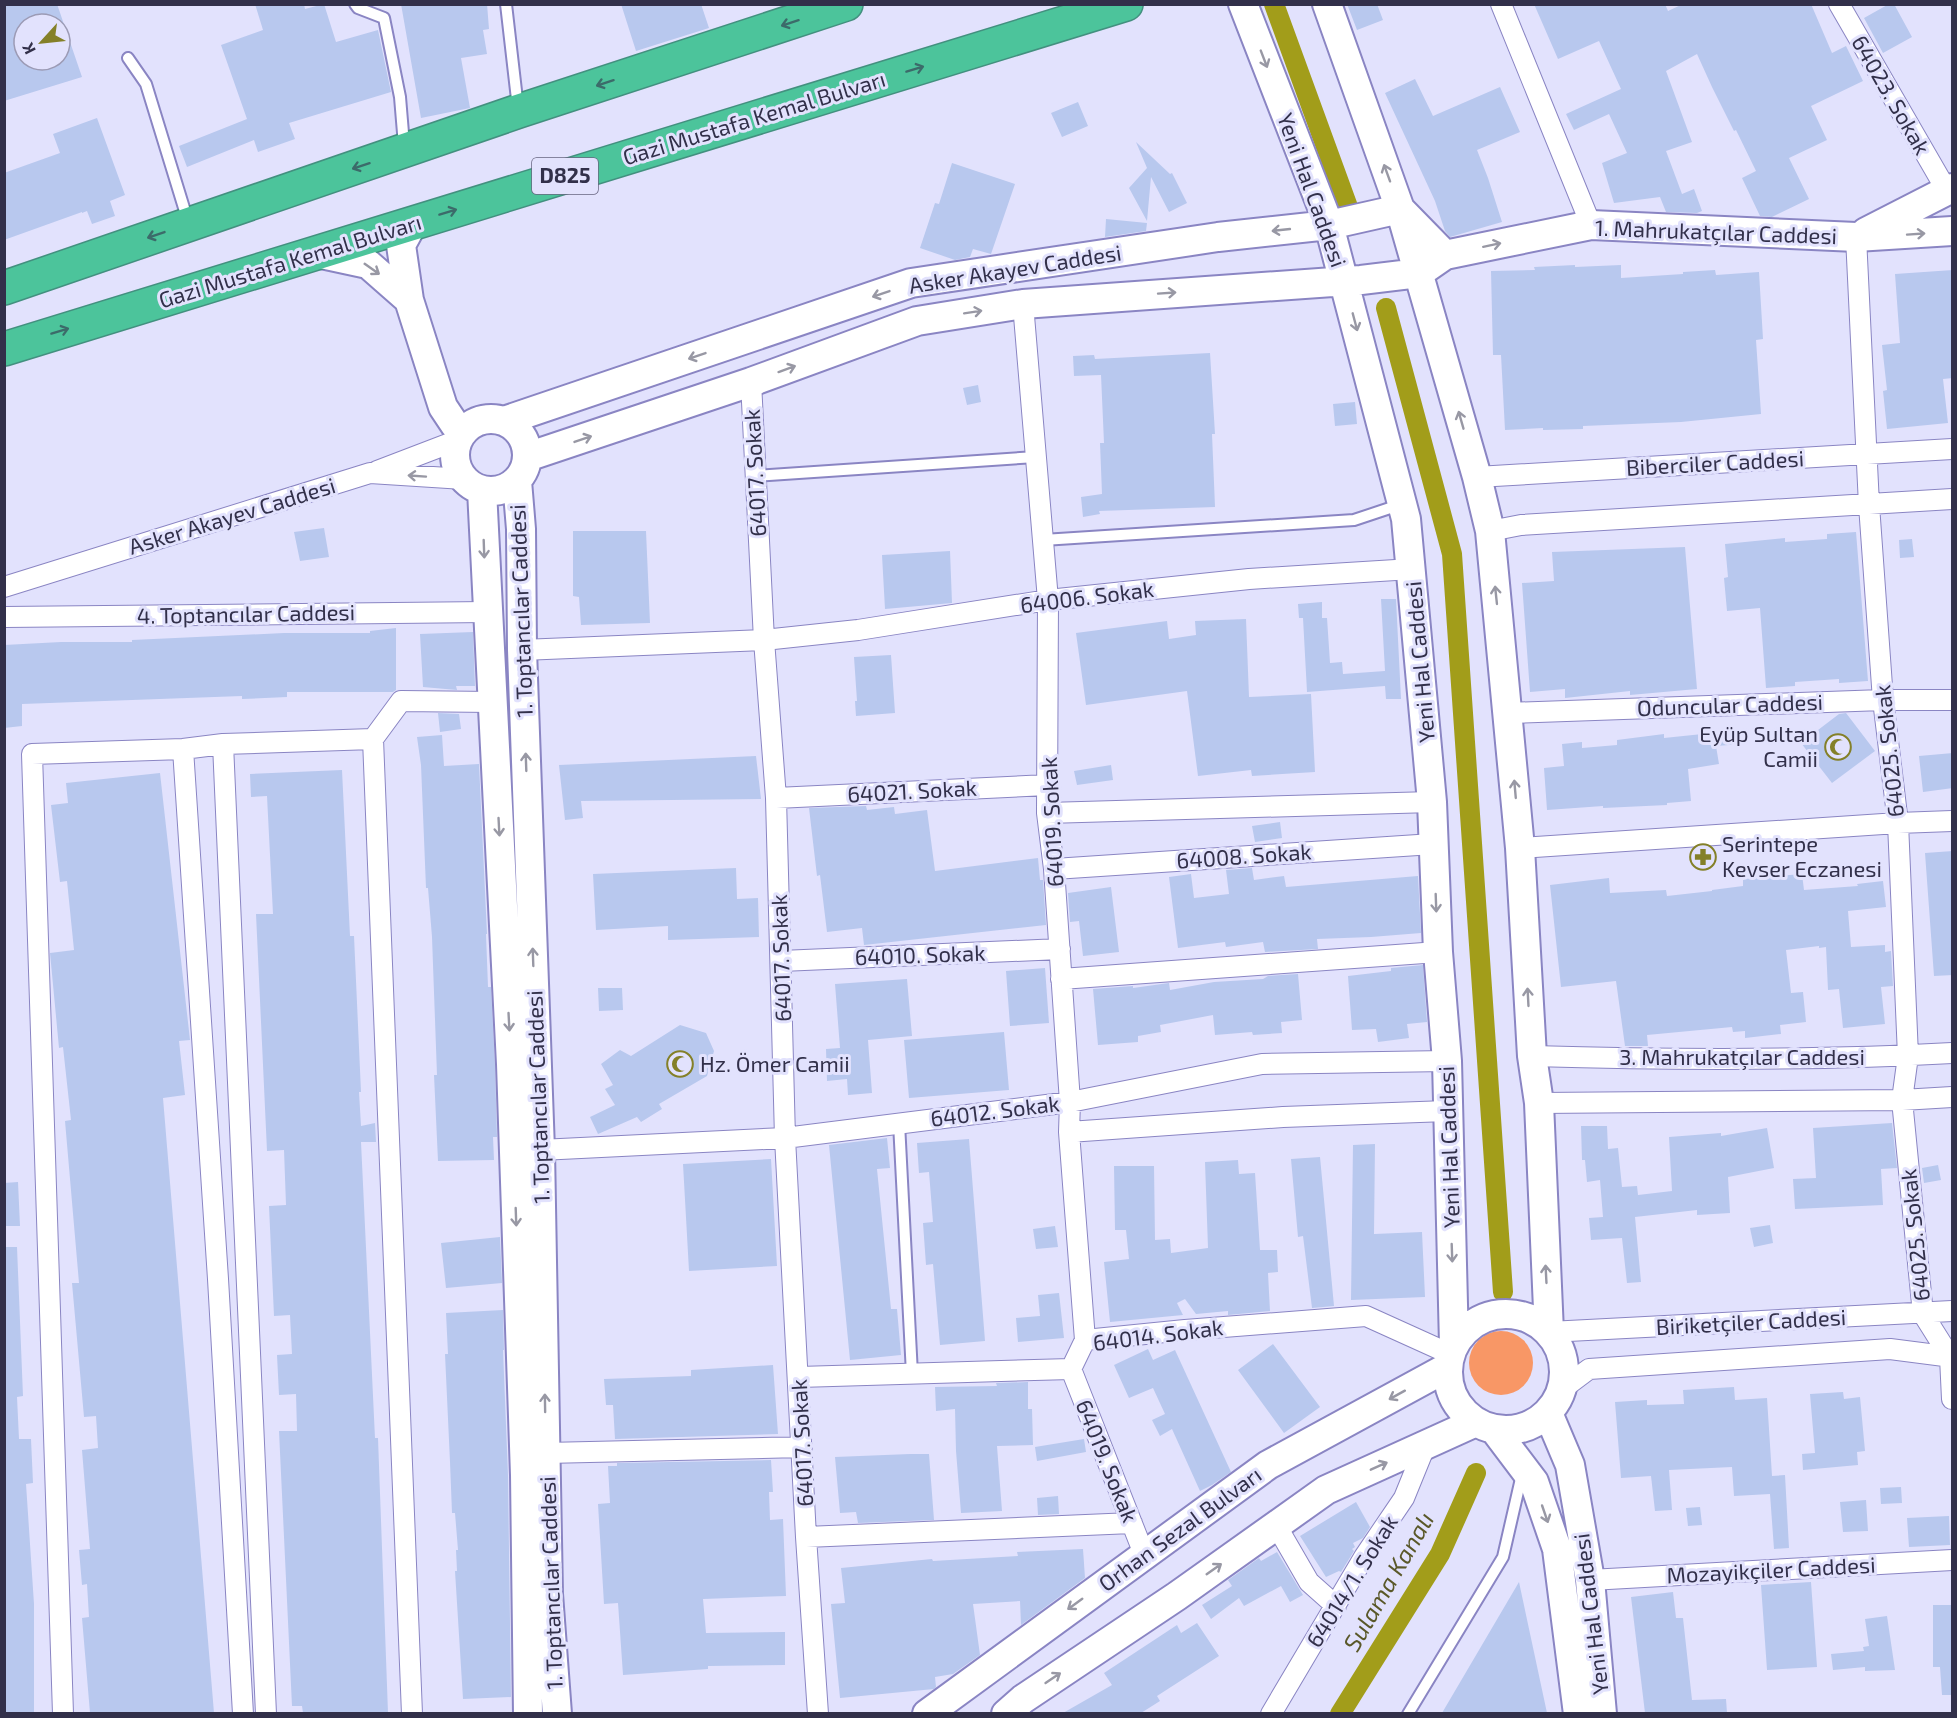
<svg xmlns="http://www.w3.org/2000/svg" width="1957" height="1718" font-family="'Exo 2',sans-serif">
<rect width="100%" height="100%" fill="#e2e2fd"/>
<!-- green -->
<path fill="#f89766" d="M1469 1363a32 32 0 1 1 64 0a32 32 0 1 1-64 0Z"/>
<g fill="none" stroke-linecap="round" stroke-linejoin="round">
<!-- canal -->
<path stroke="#a29d1a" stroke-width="20" d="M1274 4 1348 207
M1386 308 1452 554 1503 1292
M1340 1714 1440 1554 1476 1473"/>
</g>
<!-- building -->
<path fill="#b8c8ee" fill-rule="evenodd" d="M4 4H57L82 77 4 101ZM24 24H60V60H24Z
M255 4H304L305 9 324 4 336 42 378 30 391 92 289 123 295 139 258 152 254 140 187 167 179 146 247 119 221 45 263 30Z
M401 4H487L489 29 483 30 487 54 461 58 470 108 421 118Z
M621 4H701L709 28 636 51Z
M1347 4H1377L1383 20 1357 30Z
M1534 4H1665L1668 11 1683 4H1811L1832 53 1846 46 1863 81 1811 106 1827 140 1789 158 1809 199 1772 217 1760 216 1742 178 1756 171 1736 130 1734 131 1712 87 1697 54 1666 71 1692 142 1666 151 1682 194 1694 189 1702 211 1697 213 1666 212 1660 197 1614 203 1602 163 1627 153 1609 114 1574 130 1566 114 1621 89 1599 41 1558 59Z
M1889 4H1894L1912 37 1883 53 1864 18Z
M1415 79 1433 116 1500 87 1520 132 1477 150 1488 178 1502 222 1450 237 1445 231 1435 201 1385 93Z
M1078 102 1088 126 1062 137 1051 113Z
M97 118 125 195 110 201 115 216 92 224 87 211 82 213V212L4 240V173L60 153 53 134Z
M1136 142 1170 174 1172 173 1187 203 1169 212 1151 177 1147 221 1129 188 1147 168Z
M952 163 1015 184 991 254 973 249 970 257 955 260 920 248 935 203 939 204Z
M1106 219 1147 223 1146 231 1105 237Z
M1575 265V267L1621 265V278L1683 274V272L1715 270 1716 275 1759 272 1763 339 1756 340 1761 414 1681 422 1583 426V429L1543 430V428L1505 430 1501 355H1493L1491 271 1535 270 1534 267Z
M1953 270V378L1943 379 1948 423 1887 429 1883 391 1887 390 1882 345 1900 343 1895 274Z
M1210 353 1215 434H1212L1215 507 1099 511 1100 514 1083 517 1081 497 1102 494 1100 443H1104L1101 375 1074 376 1073 356 1094 355 1095 359Z
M978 385 981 402 967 405 963 388Z
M1355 402 1357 424 1335 426 1333 404Z
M324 528 329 557 300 561 294 532Z
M573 531H646L650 623 581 625 579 597 573 596Z
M1856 532 1868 681 1839 683V679L1795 682V686L1766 688 1760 608 1727 611 1724 578 1728 577 1725 544 1785 538V542L1827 539V534Z
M1912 539 1914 557 1900 558 1899 540Z
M1685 547 1697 689 1630 695V691L1565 698V689L1530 692 1522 583 1554 581 1552 552Z
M950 551 952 603 885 609 882 555Z
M1381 599H1396L1401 699H1386L1385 686 1307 692 1303 618H1299L1298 604 1322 602V618H1327L1330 663 1342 662 1343 674 1385 671Z
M1246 619 1249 697 1311 694 1315 772 1252 776 1251 770 1198 776 1187 691 1086 705 1076 633 1167 621 1169 639 1196 635 1195 621Z
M396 628V690L393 692H287V697L242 699V696L22 704V726L4 728V645L61 642H132V640L284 633H370V631Z
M473 632 475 686H456L457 690 423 687 420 634Z
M891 655 895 713 856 716 855 701H857L854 657Z
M438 713 459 714 461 729 440 732Z
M1846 713 1875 751 1832 783 1801 743 1839 714Z
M1741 730 1742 744 1716 746 1719 764 1688 769 1691 801 1667 803V805L1603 808V806L1547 810 1544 768 1564 766 1562 744 1582 742V748L1617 745V740L1664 734V738Z
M442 735 444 766 479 764 487 934H486L488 987H491L495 1065 497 1137H493L494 1160 438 1161 434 1075H437L432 937 428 888H426L421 765 417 737Z
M1953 753V788L1923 792 1919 756Z
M756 756 761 799 581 801 583 818 565 820 559 765Z
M1111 765 1113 780 1077 785 1074 771Z
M342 770 350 936H354L361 1092H359L361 1126 375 1123 376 1142H361L375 1438H378L388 1713H303L302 1706H292L279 1431H297L296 1394 279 1395 277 1355 292 1354 290 1315 274 1316 269 1206 286 1205 284 1150 267 1151 256 914H273L267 796 251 797 250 774Z
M160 773 190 1040 179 1041 185 1095 163 1098 214 1713H90L82 1618 89 1617 87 1584 82 1585 79 1550 90 1549 82 1450 98 1448 96 1416 84 1417 72 1283H79L65 1121 71 1120 63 1047 59 1048 50 953 74 950 67 881 60 882 51 805 68 803 66 783Z
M866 806 867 810 894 807 895 814 927 810 935 871 1038 858 1040 880H1043L1046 925 864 945 862 928 827 932 820 875 817 876 809 808Z
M1280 822 1282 838 1255 842 1252 826Z
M1953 851V975L1934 976 1925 853Z
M736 868 737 899 758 898 759 937 668 940V926L596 930 593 874Z
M1252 868 1254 880 1284 876 1286 887 1418 876 1421 933 1371 937 1317 939 1318 949 1265 952 1263 942 1226 947 1225 942 1178 948 1169 877 1191 874 1194 898 1229 894 1226 870Z
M1802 874 1804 890 1858 886 1857 884 1883 881 1886 907 1848 911 1851 947 1885 945V952L1891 951 1893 986 1881 987 1885 1024 1843 1028 1839 989 1828 990 1826 947 1819 948V946L1786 950 1791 993 1803 992 1806 1022 1780 1025 1781 1034 1745 1038V1031L1733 1032 1732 1027 1647 1035 1648 1046H1625L1616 981 1561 987 1550 885 1609 878 1610 893 1666 890 1667 896 1712 891V890L1743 886V879Z
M1111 887 1119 952 1083 956 1079 921 1070 922 1068 893Z
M1423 965 1427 1022 1407 1024 1409 1038 1378 1042 1376 1029 1352 1030 1348 976 1391 971V968Z
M1045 968 1049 1023 1010 1026 1006 971Z
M1298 974 1302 1020 1281 1022 1282 1033 1253 1035 1252 1032 1215 1035 1213 1015 1160 1025 1161 1032 1138 1036V1042L1098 1045 1093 989 1133 986V988L1169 983 1170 990 1214 982 1263 979 1268 976Z
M907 979 912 1036 868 1040 872 1093 848 1095 847 1079 827 1081 826 1049 840 1048 835 984Z
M598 988H622L623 1010 599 1011Z
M680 1025 706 1033 714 1051 707 1076 659 1104 662 1109 641 1122 637 1117 598 1134 590 1117 615 1105 605 1089 613 1085 601 1064 620 1050 631 1056Z
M1004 1032 1009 1090 909 1098 904 1040Z
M1892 1123 1897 1168 1881 1169 1883 1205 1795 1209 1793 1179 1816 1178 1813 1128Z
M1581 1126H1607L1608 1149 1618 1148 1622 1187 1637 1186 1638 1195 1672 1191 1669 1137 1721 1133V1136L1767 1128 1774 1168 1728 1177 1730 1213 1697 1215V1210L1635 1217 1641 1282 1627 1283 1622 1238 1591 1240 1589 1218 1603 1217 1600 1180 1587 1182 1585 1160H1582Z
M887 1138 890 1168 877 1169 891 1309H897L901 1355 850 1360 829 1145Z
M969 1139 985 1341 940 1345 933 1264 926 1265 923 1223 933 1222 929 1172 919 1173 917 1143Z
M1375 1144 1374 1234 1422 1232 1425 1297 1351 1300 1353 1145Z
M1320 1157 1334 1306 1312 1308 1303 1236 1298 1237 1291 1159Z
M771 1159 777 1266 689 1271 683 1164Z
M1238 1160 1239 1174 1255 1173 1260 1250H1277L1278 1272 1268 1273 1270 1311 1228 1315V1311L1196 1314 1185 1299 1177 1303 1183 1315 1110 1322 1104 1262 1129 1259 1126 1230H1115L1114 1166H1154L1155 1240 1170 1239 1171 1253 1208 1248 1205 1162Z
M1938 1165 1941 1180 1924 1183 1922 1168Z
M18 1182 20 1226H4V1183Z
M1770 1225 1773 1243 1754 1247 1750 1228Z
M1055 1226 1058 1247 1036 1249 1033 1229Z
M500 1237 502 1283 446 1288 441 1243Z
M4 1247H17L23 1396 17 1397 19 1439H31L33 1483 26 1484 34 1604V1713H4Z
M1059 1293 1064 1338 1018 1342 1016 1318 1040 1316 1038 1295Z
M503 1310 504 1350H503L508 1475 511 1697 463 1699 455 1571H457L456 1550H458L455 1513H452L450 1462 445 1354H448L446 1313Z
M1273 1344 1320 1407 1284 1433 1238 1370Z
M1148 1349 1153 1360 1175 1350 1231 1472 1212 1485 1200 1491 1172 1429 1160 1436 1152 1420 1165 1414 1153 1388 1129 1398 1114 1365Z
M773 1365 778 1434 615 1439 613 1405H606L604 1379 691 1376V1370Z
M1028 1382V1409H1032L1033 1445 997 1446 1002 1511 961 1513 956 1451 955 1409 936 1411 935 1387 997 1386 996 1383Z
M1734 1387 1735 1400 1767 1398 1772 1476 1785 1475 1789 1548 1774 1549 1770 1494 1734 1496 1732 1467 1669 1470 1672 1510 1655 1511 1651 1476 1621 1478 1615 1402 1647 1400V1405L1684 1404 1683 1390Z
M1843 1392 1844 1399 1860 1397 1865 1451 1857 1452 1858 1465 1803 1470 1802 1454 1815 1453 1810 1394Z
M1084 1439 1086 1452 1037 1461 1035 1447Z
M910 1454H929L934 1520 858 1523 856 1512 840 1513 835 1457Z
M771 1460 773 1492H769L770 1520 783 1519 786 1596 703 1599 706 1633 785 1632V1665L708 1666V1669L623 1675 618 1603 604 1604 598 1504 610 1503 608 1466H617V1463Z
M1901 1487 1902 1503 1881 1504 1880 1488Z
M1058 1496 1059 1514 1038 1515 1037 1498Z
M1866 1500 1868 1531 1843 1532 1840 1502Z
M1356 1502 1370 1527 1363 1538 1353 1543 1355 1547 1352 1549 1354 1551 1341 1572 1339 1571 1326 1577 1300 1536Z
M1700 1507 1702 1525 1688 1526 1686 1508Z
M1949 1516 1950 1545 1909 1547 1907 1518Z
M1083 1549 1085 1578 1021 1625 1020 1601 973 1604 980 1655 953 1674 935 1677 936 1687 934 1689 840 1698 831 1604 845 1603 841 1568 932 1559 933 1561 1018 1556 1017 1552Z
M1277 1552 1303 1595 1290 1602 1281 1586 1244 1606 1239 1598 1211 1619 1202 1605 1232 1586 1228 1580 1259 1558 1261 1561Z
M1519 1582 1547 1713H1442Z
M1811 1582 1817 1667 1767 1670 1761 1585Z
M1673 1592 1676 1618H1683L1692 1700 1726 1699 1727 1713H1645L1631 1597Z
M1933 1605H1953V1695H1942L1940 1667H1933Z
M1887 1616 1895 1670 1865 1671V1667L1833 1670 1831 1654 1864 1651 1863 1647 1869 1646 1865 1619Z
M1197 1623 1219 1656 1157 1696 1160 1701 1141 1713H1063L1112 1685 1104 1673 1177 1625 1181 1633Z"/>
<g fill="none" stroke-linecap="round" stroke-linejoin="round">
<!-- lane casing -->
<g stroke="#8a85c3" stroke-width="14">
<path id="lane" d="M355 4 358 8 384 18 400 97 404 145
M506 4 518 108
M128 58 146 84 188 221
M755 476 1036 457
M1043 540 1354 520 1402 504
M899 1123 912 1374
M1408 1714 1503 1557 1522 1474"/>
</g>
<!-- street casing -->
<g stroke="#8a85c3" stroke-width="22">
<path id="street" d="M1501 4 1591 225
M1839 4 1947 191
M1856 237 1869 505 1883 700 1898 823 1908 1056 1902 1100 1923 1314 1950 1357 1952 1399
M1023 304 1048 600 1047 813 1054 869 1070 1102 1069 1132 1085 1340
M751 382 764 640 776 798 785 1138 806 1537 818 1714
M377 471 458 440
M1477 477 1952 449
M1490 531 1521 525 1952 499
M4 587 370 473 464 479
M4 617 487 612
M522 650 764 640 858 630 1048 600 1249 579 1412 569
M1508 713 1883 700H1952
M373 739 412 1714
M223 744 266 1714
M183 749 218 1279 243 1714
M776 798 1047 785
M1047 813 1432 802
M1520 848 1898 823 1952 821
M1054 869 1433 844
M781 961 1060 949
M1061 979 1438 952
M1532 1056C1672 1060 1813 1061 1952 1053
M1539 1103 1902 1100 1952 1097
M1069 1132 1283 1117 1447 1111
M540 1150 785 1138 1070 1102 1262 1064 1447 1061
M1549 1332 1952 1311
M1071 1369 1144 1554
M799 1377 1071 1369 1085 1340 1185 1330 1366 1316 1450 1354
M1561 1390 1589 1369 1890 1349 1952 1357
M546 1453 802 1447
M1276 1525 1309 1582 1336 1606
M806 1537 1132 1523
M1590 1580 1952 1560
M63 1714 32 754 183 749 223 744 373 739 401 701 492 702
M1271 1714 1364 1557 1404 1498 1426 1444"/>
</g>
<!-- secondary casing -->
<g stroke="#8a85c3" stroke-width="32">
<path id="secondary" d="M1243 4 1329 225 1406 519 1432 802 1438 952 1447 1061 1454 1345
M1327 4 1400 209 1477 477 1490 531 1520 848 1532 1056 1539 1103 1549 1332
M1866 232 1952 188
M317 253 368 264 409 300 401 245 413 223
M409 300 443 407 455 425 464 431
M455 455a36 36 0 1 1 72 0a36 36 0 1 1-72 0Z
M504 421 911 283 1218 237 1329 225 1400 209 1445 255
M527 457 751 382 917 321 1023 304 1361 280 1419 273 1445 255 1591 225 1856 237 1952 231
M517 481 521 529 522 650 540 1150 548 1594 557 1714
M482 490 511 1064 525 1475 528 1714
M1448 1372a58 58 0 1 1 116 0a58 58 0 1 1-116 0Z
M1548 1413 1570 1465 1590 1580 1602 1714
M1494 1429 1534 1482 1557 1549 1578 1714
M927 1714 1268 1465 1448 1367
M1006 1714 1023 1699 1177 1596 1326 1490 1476 1422"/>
</g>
<!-- highway casing -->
<g stroke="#43907f" stroke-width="36">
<path id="highway" d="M4 288 519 111 846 4
M4 349 1126 4"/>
</g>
<!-- lane -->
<use href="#lane" stroke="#fff" stroke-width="10"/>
<!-- street -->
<use href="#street" stroke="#fff" stroke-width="20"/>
<!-- secondary -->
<use href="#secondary" stroke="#fff" stroke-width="28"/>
<!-- highway -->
<use href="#highway" stroke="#4cc49b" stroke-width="33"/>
</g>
<!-- one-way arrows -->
<defs><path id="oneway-shaft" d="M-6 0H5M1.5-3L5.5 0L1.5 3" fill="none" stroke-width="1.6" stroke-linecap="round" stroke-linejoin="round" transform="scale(1.5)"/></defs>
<g stroke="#3c6b6a">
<use href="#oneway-shaft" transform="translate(790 23) rotate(162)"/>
<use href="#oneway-shaft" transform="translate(915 69) rotate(-17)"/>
<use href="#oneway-shaft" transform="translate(605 83) rotate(162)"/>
<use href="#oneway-shaft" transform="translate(361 166) rotate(162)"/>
<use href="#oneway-shaft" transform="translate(448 212) rotate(-17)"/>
<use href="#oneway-shaft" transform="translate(156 235) rotate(161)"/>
<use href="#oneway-shaft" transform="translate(60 331) rotate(-17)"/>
</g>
<g stroke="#9898a4">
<use href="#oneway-shaft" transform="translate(1264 59) rotate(69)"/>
<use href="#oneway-shaft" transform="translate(1387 173) rotate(-110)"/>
<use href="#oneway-shaft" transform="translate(1281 230) rotate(174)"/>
<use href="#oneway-shaft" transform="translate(1916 234) rotate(-4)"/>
<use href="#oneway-shaft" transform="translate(1492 245) rotate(-12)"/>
<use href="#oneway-shaft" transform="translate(372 269) rotate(35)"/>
<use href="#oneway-shaft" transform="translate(1167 293) rotate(-4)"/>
<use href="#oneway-shaft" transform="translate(881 294) rotate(161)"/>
<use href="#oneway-shaft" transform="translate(973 312) rotate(-9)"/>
<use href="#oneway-shaft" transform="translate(1355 322) rotate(75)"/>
<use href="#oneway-shaft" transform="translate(697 356) rotate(161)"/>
<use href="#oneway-shaft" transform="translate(787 369) rotate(-20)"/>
<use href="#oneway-shaft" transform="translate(1461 420) rotate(-106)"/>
<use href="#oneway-shaft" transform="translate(583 439) rotate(-19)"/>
<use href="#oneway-shaft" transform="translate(417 476) rotate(-176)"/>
<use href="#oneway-shaft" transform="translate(484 549) rotate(88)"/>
<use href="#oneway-shaft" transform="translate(1496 595) rotate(-96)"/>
<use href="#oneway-shaft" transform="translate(526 762) rotate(-92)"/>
<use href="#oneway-shaft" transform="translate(1515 789) rotate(-95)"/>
<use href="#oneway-shaft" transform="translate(499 827) rotate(87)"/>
<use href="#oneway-shaft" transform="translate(1436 903) rotate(88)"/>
<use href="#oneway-shaft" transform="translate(533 957) rotate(-92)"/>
<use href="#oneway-shaft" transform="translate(1528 997) rotate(-93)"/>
<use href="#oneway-shaft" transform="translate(509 1022) rotate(87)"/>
<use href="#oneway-shaft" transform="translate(516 1217) rotate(88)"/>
<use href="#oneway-shaft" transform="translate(1452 1253) rotate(88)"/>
<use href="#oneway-shaft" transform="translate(1546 1274) rotate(-93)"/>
<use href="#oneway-shaft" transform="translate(1397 1395) rotate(151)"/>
<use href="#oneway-shaft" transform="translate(545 1403) rotate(-91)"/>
<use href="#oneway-shaft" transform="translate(1379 1466) rotate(-24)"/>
<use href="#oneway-shaft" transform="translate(1545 1514) rotate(71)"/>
<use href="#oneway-shaft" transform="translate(1214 1569) rotate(-35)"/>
<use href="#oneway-shaft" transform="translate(1075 1604) rotate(144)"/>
<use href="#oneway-shaft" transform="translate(1053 1678) rotate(-34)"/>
</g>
<!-- icons -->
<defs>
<g id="mosque-ring" transform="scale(1.35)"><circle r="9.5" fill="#e2e2fd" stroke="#848028" stroke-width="1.5"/><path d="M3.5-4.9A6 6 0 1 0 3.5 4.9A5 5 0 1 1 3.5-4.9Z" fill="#848028"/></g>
<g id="pharmacy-ring" transform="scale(1.35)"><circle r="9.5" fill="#e2e2fd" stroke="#848028" stroke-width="1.5"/><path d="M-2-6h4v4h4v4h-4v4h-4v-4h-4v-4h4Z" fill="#848028"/></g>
</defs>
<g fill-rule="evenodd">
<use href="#mosque-ring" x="1838" y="747"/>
<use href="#pharmacy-ring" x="1703" y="857"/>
<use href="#mosque-ring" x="680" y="1064"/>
</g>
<g text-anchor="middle" stroke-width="6" stroke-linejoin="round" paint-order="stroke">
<!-- shield labels -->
<rect fill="#e2e2fd" stroke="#676580" stroke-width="1.5" x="532" y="158" width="66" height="36" rx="4.5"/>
<g font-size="21" font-weight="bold" fill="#32304a">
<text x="565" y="183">D825</text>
</g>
<!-- street labels -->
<g font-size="22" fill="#32304a" stroke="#e2e2fd">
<text transform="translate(1891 95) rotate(60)" y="8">64023. Sokak</text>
<text transform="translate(754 118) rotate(-17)" y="8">Gazi Mustafa Kemal Bulvarı</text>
<text transform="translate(1312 190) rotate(70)" y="8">Yeni Hal Caddesi</text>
<text transform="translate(1716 232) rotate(2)" y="8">1. Mahrukatçılar Caddesi</text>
<text transform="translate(290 261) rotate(-17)" y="8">Gazi Mustafa Kemal Bulvarı</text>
<text transform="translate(1015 269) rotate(-9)" y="8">Asker Akayev Caddesi</text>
<text transform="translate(1715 463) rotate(-3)" y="8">Biberciler Caddesi</text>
<text transform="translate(755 473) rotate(-93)" y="8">64017. Sokak</text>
<text transform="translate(232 516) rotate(-17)" y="8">Asker Akayev Caddesi</text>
<text transform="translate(1087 597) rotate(-7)" y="8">64006. Sokak</text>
<text transform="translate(521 611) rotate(-92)" y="8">1. Toptancılar Caddesi</text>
<text transform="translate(246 614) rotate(-1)" y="8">4. Toptancılar Caddesi</text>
<text transform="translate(1420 662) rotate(-95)" y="8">Yeni Hal Caddesi</text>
<text transform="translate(1730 705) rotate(-2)" y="8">Oduncular Caddesi</text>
<text transform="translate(1889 751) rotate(-96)" y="8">64025. Sokak</text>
<text transform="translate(912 791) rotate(-3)" y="8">64021. Sokak</text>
<text transform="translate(1052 822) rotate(-93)" y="8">64019. Sokak</text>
<text transform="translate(1244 856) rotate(-4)" y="8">64008. Sokak</text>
<text transform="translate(920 955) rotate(-2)" y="8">64010. Sokak</text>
<text transform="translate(781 958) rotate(-92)" y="8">64017. Sokak</text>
<text x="1742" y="1065">3. Mahrukatçılar Caddesi</text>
<text transform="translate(538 1097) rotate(-92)" y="8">1. Toptancılar Caddesi</text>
<text transform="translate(995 1111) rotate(-7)" y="8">64012. Sokak</text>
<text transform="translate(1449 1147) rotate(-92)" y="8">Yeni Hal Caddesi</text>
<text transform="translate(1915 1235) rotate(-96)" y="8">64025. Sokak</text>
<text transform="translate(1751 1322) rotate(-3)" y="8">Biriketçiler Caddesi</text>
<text transform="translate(1158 1335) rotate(-7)" y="8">64014. Sokak</text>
<text transform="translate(802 1443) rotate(-93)" y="8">64017. Sokak</text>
<text transform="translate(1107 1461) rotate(68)" y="8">64019. Sokak</text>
<text transform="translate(1180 1529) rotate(-36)" y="8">Orhan Sezal Bulvarı</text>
<text transform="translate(1771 1570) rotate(-3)" y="8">Mozayikçiler Caddesi</text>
<text transform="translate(1352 1581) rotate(-58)" y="8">64014/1. Sokak</text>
<text transform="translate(551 1583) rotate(-92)" y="8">1. Toptancılar Caddesi</text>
<text transform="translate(1591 1614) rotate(-97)" y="8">Yeni Hal Caddesi</text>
</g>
<!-- poi labels -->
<g font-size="22" fill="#32304a" stroke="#e2e2fd" text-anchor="start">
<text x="1818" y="742" text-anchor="end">Eyüp Sultan<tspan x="1818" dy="25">Camii</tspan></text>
<text x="1722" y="852">Serintepe<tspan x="1722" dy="25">Kevser Eczanesi</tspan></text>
<text x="700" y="1072">Hz. Ömer Camii</text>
</g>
<!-- water labels -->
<g font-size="24" font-style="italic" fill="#5a5829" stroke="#e2e2fd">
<text transform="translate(1389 1582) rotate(-60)" y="8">Sulama Kanalı</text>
</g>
</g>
<!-- border -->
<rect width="1957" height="1718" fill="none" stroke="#32304a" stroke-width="12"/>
<!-- north arrow -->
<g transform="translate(42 42) rotate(243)"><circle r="28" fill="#e2e2fd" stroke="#9c9bb5" stroke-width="1.5"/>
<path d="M0-4.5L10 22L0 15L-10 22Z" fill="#848028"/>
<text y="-9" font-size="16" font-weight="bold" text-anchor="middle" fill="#32304a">K</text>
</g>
</svg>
